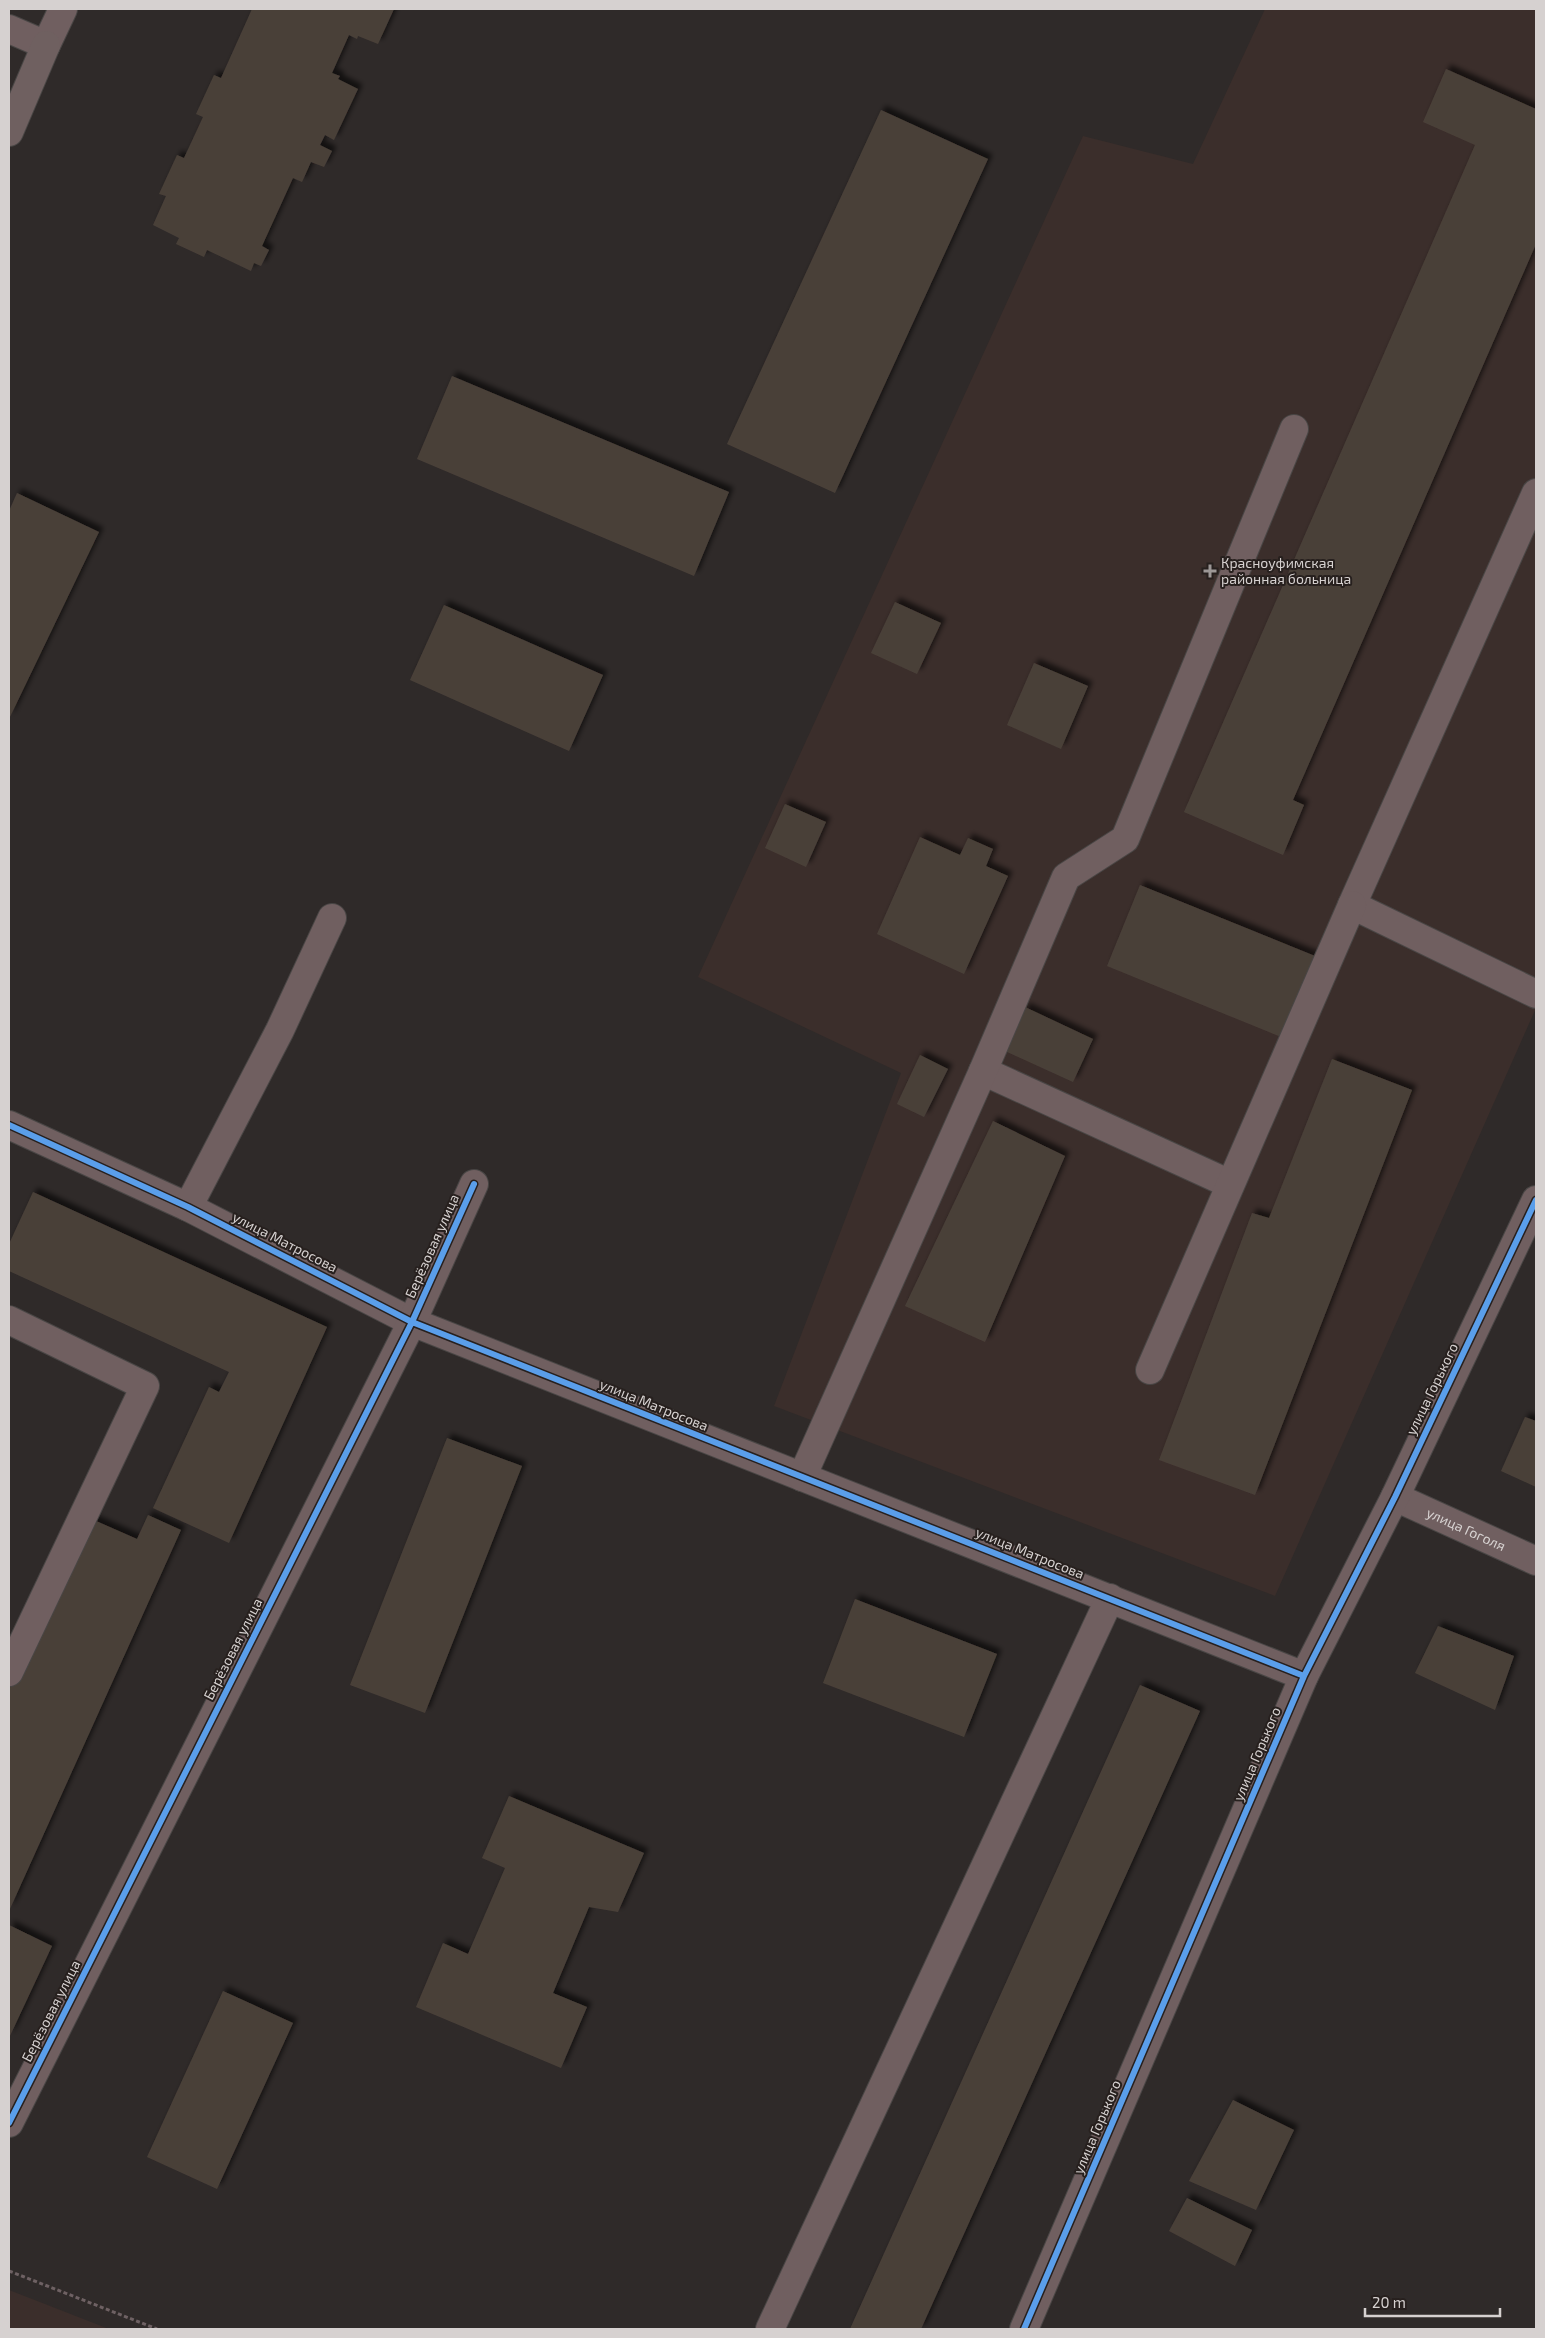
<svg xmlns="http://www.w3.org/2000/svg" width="1545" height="2338" font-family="'Exo 2',sans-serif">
<defs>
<filter id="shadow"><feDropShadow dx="4.5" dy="-4.5" stdDeviation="2.5" flood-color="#0009"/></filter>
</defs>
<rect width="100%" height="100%" fill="#2f2a29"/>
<!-- built -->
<path fill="#3b2e2b" d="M1265 9H1536V1008L1275 1596 774 1406 901 1073 698 977 1083 136 1193 164Z
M9 2290 109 2329H9Z"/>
<!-- building -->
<path fill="#4a4039" filter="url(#shadow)" d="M252 9H394L378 44 358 36 357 39 349 35 332 73 340 76 338 79 358 89 334 140 325 135 320 145 332 151 324 167 311 162 302 182 293 178 262 246 269 250 261 266 254 263 251 271 207 250 204 257 176 244 179 238 153 225 166 196 159 194 177 155 184 158 203 117 196 114 214 75 221 78Z
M1446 69 1536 109V244L1293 800 1304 805 1283 855 1184 812 1475 145 1423 122Z
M881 110 988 159 835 493 727 444Z
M452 376 729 492 694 576 417 459Z
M17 493 99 532 9 719V511Z
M895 602 941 623 917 674 871 653Z
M444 605 603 675 569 751 410 680Z
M1034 663 1088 686 1061 749 1007 725Z
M785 804 826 822 806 867 765 848Z
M920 837 960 855 968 838 993 849 986 866 1008 876 964 974 877 934Z
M1140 885 1315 956 1281 1037 1107 966Z
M1025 1007 1093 1039 1073 1082 1005 1051Z
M920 1055 948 1069 924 1117 897 1104Z
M1332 1059 1412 1090 1255 1495 1159 1460 1252 1213 1269 1218Z
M993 1121 1065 1156 985 1342 905 1306Z
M33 1192 327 1327 229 1543 153 1508 209 1387 219 1392 229 1372 9 1271V1244Z
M1525 1417 1536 1421V1487L1501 1471Z
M447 1438 522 1466 425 1713 350 1685Z
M148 1515 181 1530 9 1911V1690L87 1517 137 1539Z
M855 1599 997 1654 964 1737 823 1683Z
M1438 1626 1514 1656 1495 1710 1415 1673Z
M1140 1685 1200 1711 921 2329H850Z
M509 1796 644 1853 618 1912 589 1907 553 1993 587 2007 561 2068 416 2007 443 1943 468 1954 505 1868 482 1858Z
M9 1925 52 1946 9 2038Z
M223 1991 293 2023 217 2189 147 2157Z
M1233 2100 1294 2130 1256 2210 1189 2181Z
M1187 2198 1252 2230 1235 2266 1169 2231Z"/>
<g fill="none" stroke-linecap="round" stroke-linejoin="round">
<!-- minor casing -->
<g stroke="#494645" stroke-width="30">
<g id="minor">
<path d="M9 29 46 45 63 9"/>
<path d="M1536 493 1352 905 1536 994"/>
<path d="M983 1071 1230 1184"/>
<path d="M9 1125 188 1207 412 1322 1304 1676"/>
<path d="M188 1207 280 1030 332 918"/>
<path d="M9 1320 145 1386 9 1672"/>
<path d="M1150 1370 1352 905"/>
<path d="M802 1477 983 1071 1066 877 1125 839 1294 429"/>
<path id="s1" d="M1395 1497 1536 1561"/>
<path d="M9 2123 412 1322 474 1184"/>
<path d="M770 2329 1110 1598"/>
<path d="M1024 2329 1304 1676 1395 1497 1536 1200"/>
</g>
</g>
<!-- major casing -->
<g stroke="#494645" stroke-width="30">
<path id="major" d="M9 132 46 45"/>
</g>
<!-- path -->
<path stroke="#6e6163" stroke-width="3" stroke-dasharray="4 2.5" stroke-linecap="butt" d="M9 2271 157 2329"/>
<!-- minor -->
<use href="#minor" stroke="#705f60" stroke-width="28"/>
<!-- major -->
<use href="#major" stroke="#6f6060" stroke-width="28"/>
<!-- cycleway casing -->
<g stroke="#27201e" stroke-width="9">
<path id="cycleway" d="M9 1125 188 1207 412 1322 1304 1676
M9 2123 412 1322 474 1184
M1024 2329 1304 1676 1395 1497 1536 1200"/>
</g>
<!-- cycleway -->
<use href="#cycleway" stroke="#5a9eea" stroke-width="6"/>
</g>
<!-- markers -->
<path fill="#9c9796" stroke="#27201e" stroke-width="2" d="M1207.5 563.5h5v5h5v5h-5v5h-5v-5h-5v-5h5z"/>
<g text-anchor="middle" stroke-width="4" stroke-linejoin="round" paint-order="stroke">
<!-- poi labels -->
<g font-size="14" fill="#d6d1d0" stroke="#27201e" text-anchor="start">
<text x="1221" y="568">Красноуфимская<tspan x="1221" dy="16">районная больница</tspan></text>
</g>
<!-- street labels -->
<g font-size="14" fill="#d6d1d0" stroke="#27201e">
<text transform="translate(285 1242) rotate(27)" y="5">улица Матросова</text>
<text transform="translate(432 1246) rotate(-66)" y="5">Берёзовая улица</text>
<text transform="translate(1432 1389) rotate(-64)" y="5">улица Горького</text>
<text transform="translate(654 1405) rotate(22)" y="5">улица Матросова</text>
<text dy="5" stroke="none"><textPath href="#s1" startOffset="78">улица Гоголя</textPath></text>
<text transform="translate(1030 1553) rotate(22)" y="5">улица Матросова</text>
<text transform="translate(233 1649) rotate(-63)" y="5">Берёзовая улица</text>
<text transform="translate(1257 1754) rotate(-67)" y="5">улица Горького</text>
<text transform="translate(51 2011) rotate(-63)" y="5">Берёзовая улица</text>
<text transform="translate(1097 2127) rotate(-67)" y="5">улица Горького</text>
</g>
</g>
<!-- border -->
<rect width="1545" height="2338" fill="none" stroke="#d6d1d0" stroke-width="20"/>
<!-- scale -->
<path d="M1365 2308v8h135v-8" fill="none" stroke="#d6d1d0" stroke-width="2.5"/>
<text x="1372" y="2308" font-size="15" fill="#d6d1d0" stroke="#27201e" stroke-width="4" paint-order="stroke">20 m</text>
</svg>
